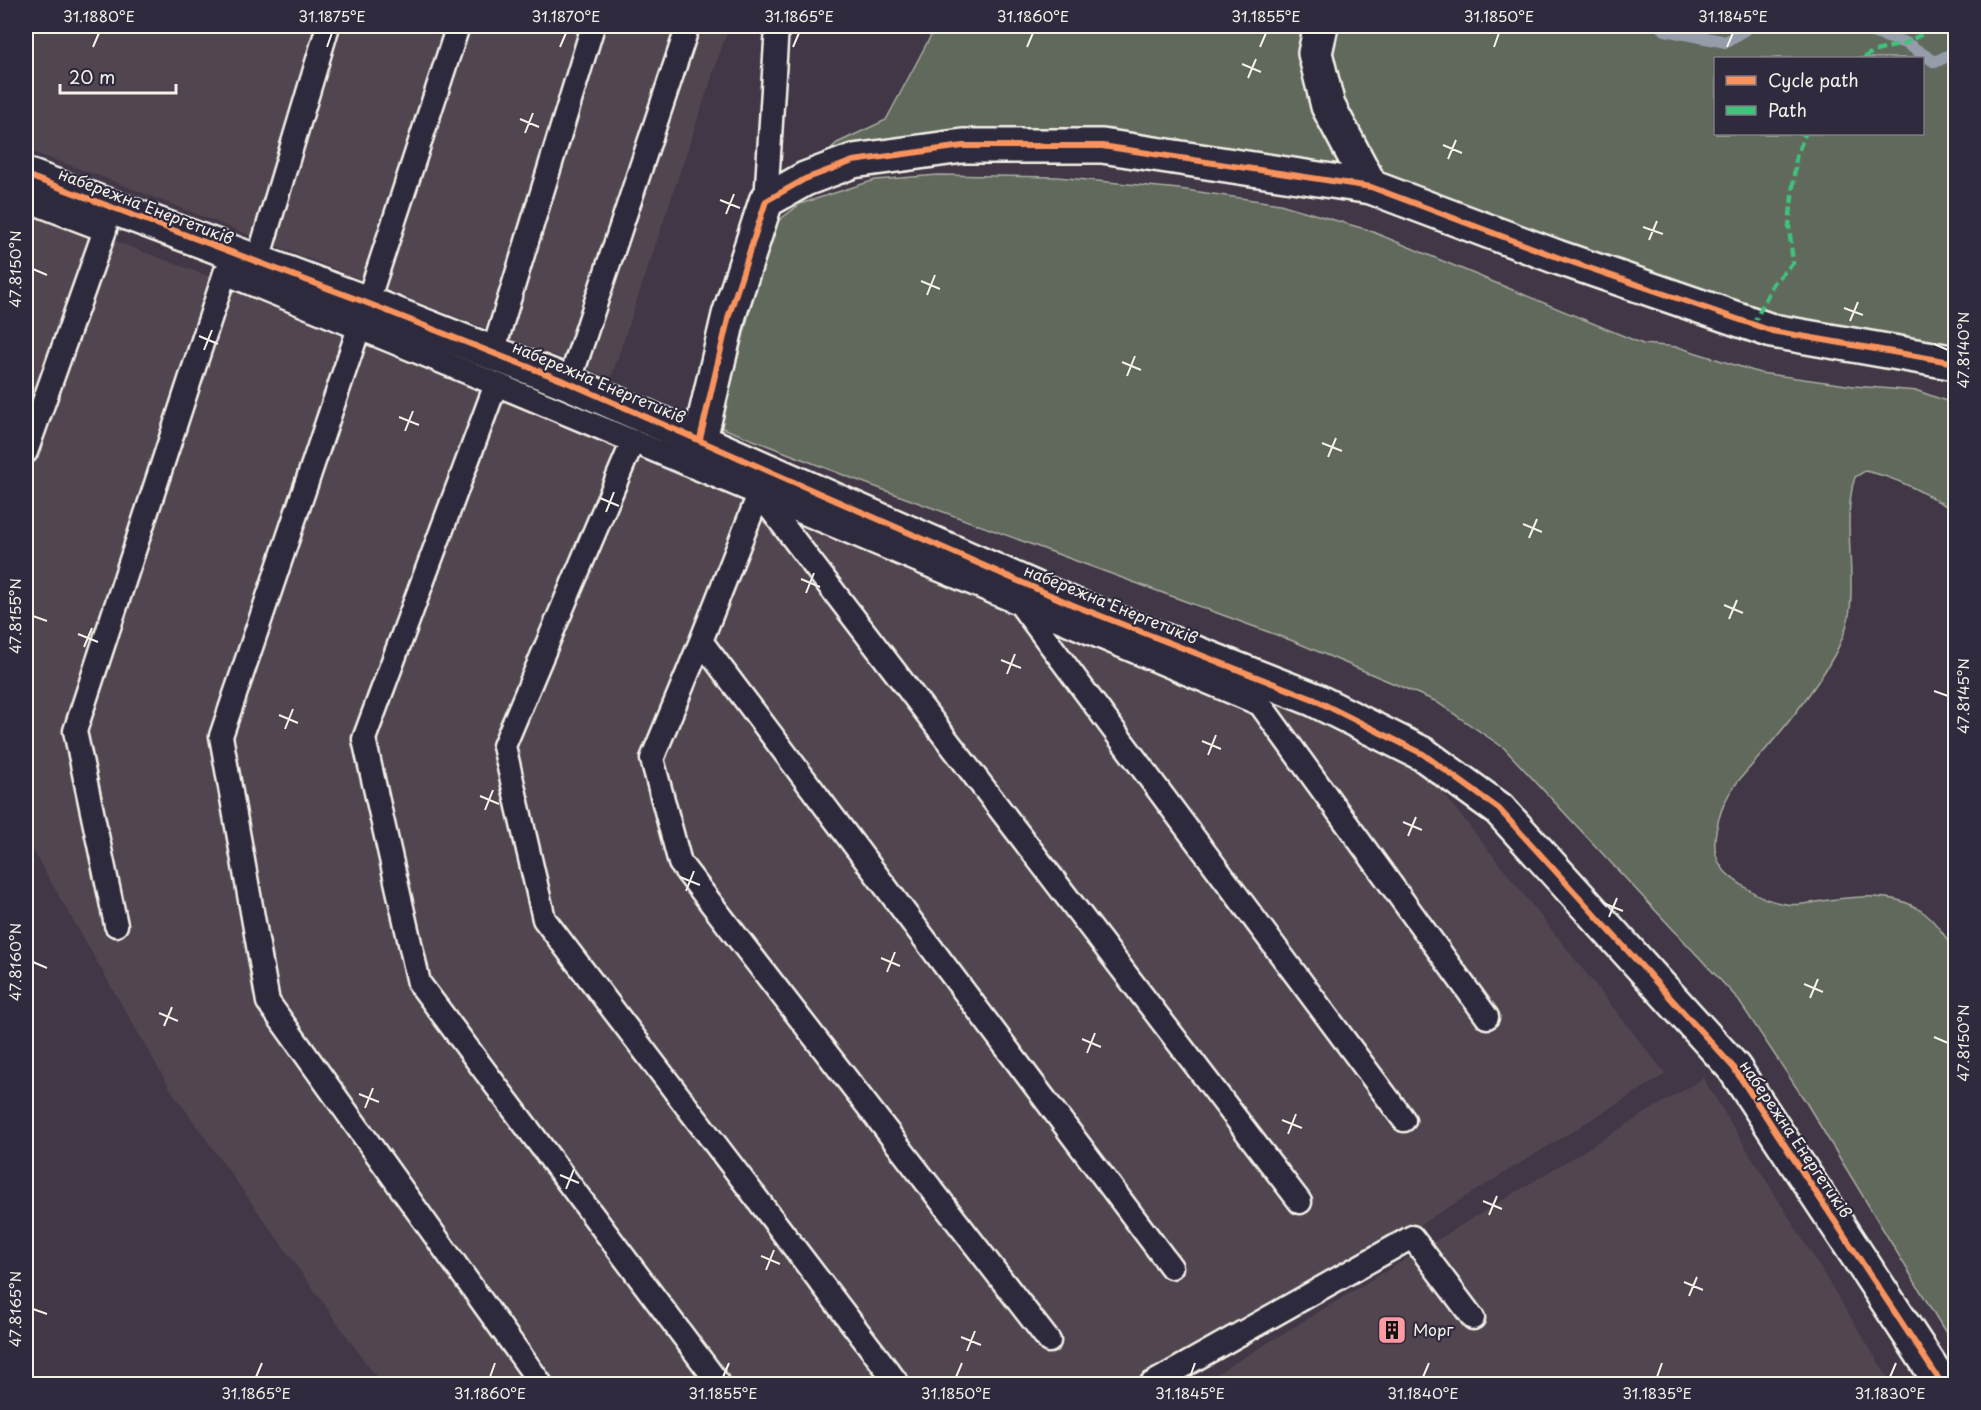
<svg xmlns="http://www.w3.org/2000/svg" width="1981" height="1410" font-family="'Playpen Sans',sans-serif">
<rect width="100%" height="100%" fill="#413746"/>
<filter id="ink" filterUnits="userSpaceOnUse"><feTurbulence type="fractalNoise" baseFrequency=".0167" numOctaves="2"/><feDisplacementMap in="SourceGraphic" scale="12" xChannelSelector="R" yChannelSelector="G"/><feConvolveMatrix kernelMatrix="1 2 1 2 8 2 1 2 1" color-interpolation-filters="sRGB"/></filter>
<g filter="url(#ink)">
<!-- built -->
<path fill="#514450" d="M26 26H729L611 378 97 175 26 150Z
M26 208 219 280 652 455 1417 760 1666 1074 1160 1384H381L171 1090 26 839Z
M1703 1078 1892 1384H1200Z"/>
<!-- green -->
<path fill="#60695c" stroke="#aaada2" stroke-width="1.5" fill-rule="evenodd" d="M936 26H1955V350L1837 335 1440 213 1160 157 813 165 837 143 886 120ZM1716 58H1922V134H1716Z
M938 175 1057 177 1179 189 1280 204 1368 230 1643 344 1678 347 1760 373 1854 386 1918 391 1955 404V511C1928 495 1897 477 1865 471L1855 477C1842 519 1855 566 1850 609 1847 636 1832 661 1817 683 1802 705 1785 727 1767 748 1741 779 1724 789 1716 831 1714 844 1714 855 1721 866 1726 875 1736 881 1745 887 1757 896 1771 902 1786 904 1798 906 1811 903 1822 901 1853 897 1893 891 1920 910 1935 920 1945 936 1955 951V1348L1804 1099 1737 998 1504 748 1435 701 1293 641 846 476 720 427 764 255 778 221 800 204 875 180Z"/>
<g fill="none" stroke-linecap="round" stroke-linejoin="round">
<!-- stream -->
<path stroke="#959caa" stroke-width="12" d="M1661 26 1665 30 1726 42 1751 26
M1861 26 1866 30 1906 43 1935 62 1956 52"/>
<!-- service casing -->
<g stroke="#f4f1e8" stroke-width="27">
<path id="service" d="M458 26 359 328 221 736 268 1002 541 1384
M26 200 105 230 26 452
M766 201 777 26
M257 263 328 26
M493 352 593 26
M569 383 688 26
M496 384 1260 704 1487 1017
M633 441 504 746 544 919 898 1384
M759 494 701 641 1171 1267
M760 495 1300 1202
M1020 604 1404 1120
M701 641 652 759 680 863 1049 1341
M116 925 75 731 225 273 496 384 364 739 419 983 719 1384
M1151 1384 1412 1237 1473 1318"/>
</g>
<!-- minor casing -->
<g stroke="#f4f1e8" stroke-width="38">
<path id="minor" d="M1321 26 1315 53 1328 106 1371 187
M26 175 367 303 569 383 1073 605 1313 699 1423 754 1499 809 1734 1068 1942 1384
M700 439 729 315 766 201 805 179 853 161 963 146H1102L1371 187 1557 257 1772 331 1956 363"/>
</g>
<!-- service -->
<use href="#service" stroke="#2f2a3d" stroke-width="22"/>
<!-- minor -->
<use href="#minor" stroke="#2f2a3d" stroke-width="33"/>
<!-- quiet -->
<path stroke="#40c37c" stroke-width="4.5" stroke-dasharray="9 4.5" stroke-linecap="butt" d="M1864 58 1872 52 1906 43 1936 26
M1753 325 1773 284 1793 263 1789 226 1796 157 1805 134"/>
<!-- cycleway casing -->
<g stroke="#2f2a3d" stroke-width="10">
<path id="cycleway" d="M26 175 367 303 569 383 1073 605 1313 699 1423 754 1499 809 1734 1068 1942 1384
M700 439 729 315 766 201 805 179 853 161 963 146H1102L1371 187 1557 257 1772 331 1956 363"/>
</g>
<!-- cycleway -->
<use href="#cycleway" stroke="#f8935d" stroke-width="6"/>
</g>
</g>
<!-- ticks -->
<path fill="none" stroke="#f4f1e8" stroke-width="2" d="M93 47 99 33M327 47 332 33M560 47 566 33M793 47 799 33M1027 47 1033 33M1260 47 1266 33M1494 47 1499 33M1727 47 1733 33M1242 64 1261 72M1248 78 1256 59M520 119 539 127M525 133 533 113M1443 145 1462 153M1448 159 1456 140M720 200 740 208M726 214 734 194M1643 227 1663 234M1649 240 1657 221M33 269 47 275M921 281 940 289M927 295 935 275M1844 308 1863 315M1850 321 1858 302M199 336 218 344M1934 344 1948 350M204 350 212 330M1122 362 1141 370M1127 376 1135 356M399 417 419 425M405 431 413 411M1322 443 1342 451M1328 457 1336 438M600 498 619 506M606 512 614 492M1523 524 1542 532M1529 538 1537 519M801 579 820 587M806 593 814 573M1724 605 1743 613M33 616 47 621M1729 619 1737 600M78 634 98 642M84 647 92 628M1001 660 1021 668M1007 674 1015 654M1934 691 1948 696M279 715 298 723M285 729 293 709M1202 741 1221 749M1208 755 1216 735M480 796 499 804M485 810 493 790M1403 822 1422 830M1408 836 1416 817M680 877 700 885M686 891 694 871M1603 903 1623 911M1609 917 1617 898M881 958 900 966M33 962 47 968M887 972 895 952M1804 984 1823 992M1810 998 1818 979M159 1013 178 1021M164 1026 172 1007M1934 1037 1948 1043M1082 1039 1101 1047M1087 1053 1095 1033M359 1094 379 1102M365 1108 373 1088M1282 1120 1302 1128M1288 1134 1296 1114M560 1175 579 1183M566 1189 574 1169M1483 1201 1502 1209M1489 1215 1497 1196M761 1256 780 1264M766 1270 774 1250M1684 1282 1703 1290M1689 1296 1697 1277M33 1309 47 1314M961 1337 981 1345M967 1351 975 1331M256 1377 262 1363M490 1377 495 1363M723 1377 729 1363M956 1377 962 1363M1190 1377 1195 1363M1423 1377 1429 1363M1657 1377 1662 1363M1890 1377 1896 1363"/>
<!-- icons -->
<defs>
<g id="building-square" transform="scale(1.5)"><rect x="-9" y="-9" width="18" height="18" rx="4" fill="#ff9aa2" stroke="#2f2a3d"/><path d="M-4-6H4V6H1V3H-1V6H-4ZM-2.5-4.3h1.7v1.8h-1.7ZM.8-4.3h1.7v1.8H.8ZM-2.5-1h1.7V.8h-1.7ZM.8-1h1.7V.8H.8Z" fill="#111"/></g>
</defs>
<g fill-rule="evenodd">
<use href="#building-square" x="1392" y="1330"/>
</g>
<g text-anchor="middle" stroke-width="4.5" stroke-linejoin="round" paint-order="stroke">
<!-- street labels -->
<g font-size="16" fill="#f4f1e8" stroke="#2f2a3d">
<text transform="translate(146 206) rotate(21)" y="6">набережна Енергетиків</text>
<text transform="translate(599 382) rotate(23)" y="6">набережна Енергетиків</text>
<text transform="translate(1111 604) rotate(22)" y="6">набережна Енергетиків</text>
<text transform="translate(1796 1139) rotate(56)" y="6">набережна Енергетиків</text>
</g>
<!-- poi labels -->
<g font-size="16" fill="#f4f1e8" stroke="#2f2a3d" text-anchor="start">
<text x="1413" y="1336">Морг</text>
</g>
</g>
<!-- margin -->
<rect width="1981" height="1410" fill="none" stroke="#2f2a3d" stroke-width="66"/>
<!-- legend -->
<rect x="1714" y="57" width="210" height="78" fill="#2f2a3d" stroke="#7e7a81" stroke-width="1.5"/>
<rect x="1726" y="76" width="30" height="9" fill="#f8935d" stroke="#7e7a81" stroke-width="1.5"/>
<text x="1768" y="87" font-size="18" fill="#f4f1e8">Cycle path</text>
<rect x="1726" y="106" width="30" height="9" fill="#40c37c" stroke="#7e7a81" stroke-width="1.5"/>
<text x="1768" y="117" font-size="18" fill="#f4f1e8">Path</text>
<!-- scale -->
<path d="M60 84v9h116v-9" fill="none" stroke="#f4f1e8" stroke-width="3"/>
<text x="69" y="84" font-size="18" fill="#f4f1e8" stroke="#2f2a3d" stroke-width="4.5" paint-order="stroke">20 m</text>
<rect x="33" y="33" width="1915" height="1344" fill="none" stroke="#f4f1e8" stroke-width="2"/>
<g font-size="15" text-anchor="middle" fill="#f4f1e8">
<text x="99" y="22">31.1880°E</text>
<text x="332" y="22">31.1875°E</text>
<text x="566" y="22">31.1870°E</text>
<text x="799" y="22">31.1865°E</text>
<text x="1033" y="22">31.1860°E</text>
<text x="1266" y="22">31.1855°E</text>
<text x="1499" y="22">31.1850°E</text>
<text x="1733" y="22">31.1845°E</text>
<text transform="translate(16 269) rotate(-90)" y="5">47.8150°N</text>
<text transform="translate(1964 350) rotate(-90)" y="5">47.8140°N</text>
<text transform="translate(16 616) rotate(-90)" y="5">47.8155°N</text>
<text transform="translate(1964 696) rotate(-90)" y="5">47.8145°N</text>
<text transform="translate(16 962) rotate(-90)" y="5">47.8160°N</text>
<text transform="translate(1964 1043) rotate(-90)" y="5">47.8150°N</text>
<text transform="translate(16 1309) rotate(-90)" y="5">47.8165°N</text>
<text x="256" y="1399">31.1865°E</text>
<text x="490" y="1399">31.1860°E</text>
<text x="723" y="1399">31.1855°E</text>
<text x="956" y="1399">31.1850°E</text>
<text x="1190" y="1399">31.1845°E</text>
<text x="1423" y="1399">31.1840°E</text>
<text x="1657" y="1399">31.1835°E</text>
<text x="1890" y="1399">31.1830°E</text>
</g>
</svg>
